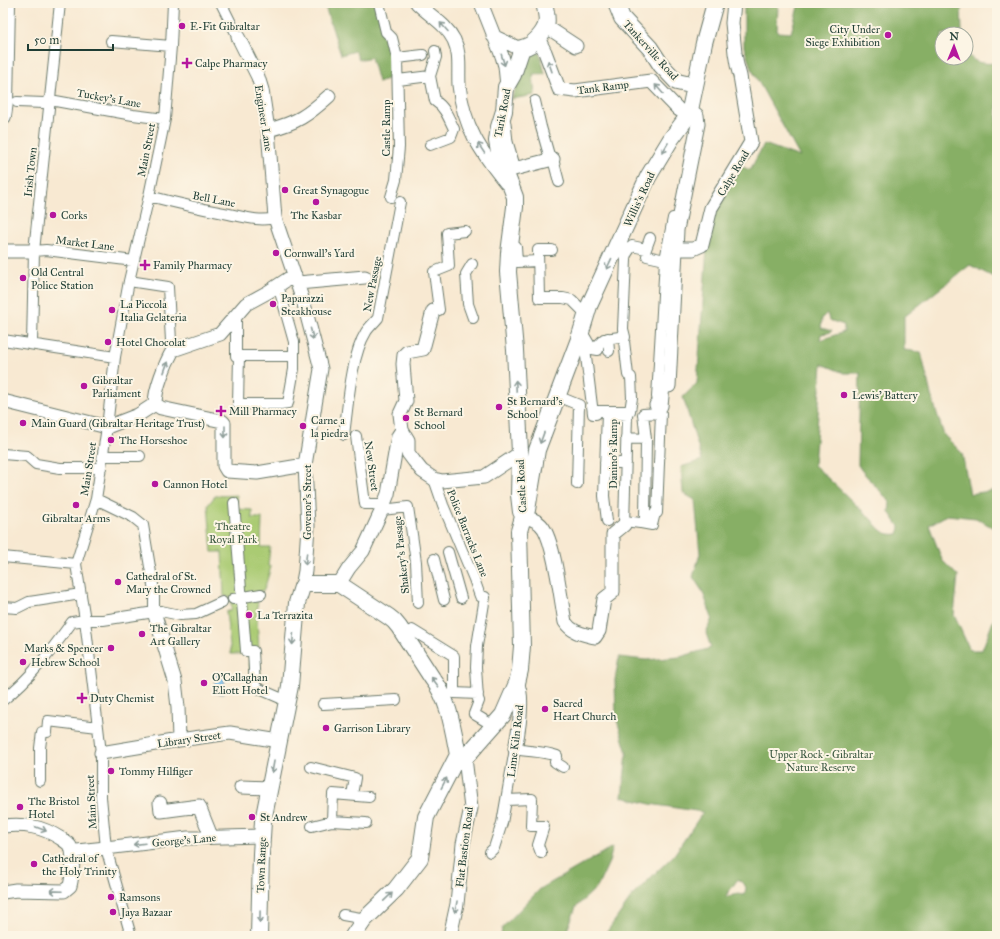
<svg xmlns="http://www.w3.org/2000/svg" width="1000" height="939" font-family="'IM FELL Great Primer',serif">
<rect width="100%" height="100%" fill="#fcf5e5"/>
<filter id="ink" filterUnits="userSpaceOnUse"><feTurbulence type="fractalNoise" baseFrequency=".025" numOctaves="2"/><feDisplacementMap in="SourceGraphic" scale="8" xChannelSelector="R" yChannelSelector="G"/><feConvolveMatrix kernelMatrix="1 2 1 2 8 2 1 2 1" color-interpolation-filters="sRGB"/></filter>
<filter id="wash" filterUnits="userSpaceOnUse"><feTurbulence type="fractalNoise" baseFrequency=".012" numOctaves="4" result="noise"/><feDisplacementMap in="SourceGraphic" scale="16" xChannelSelector="R" yChannelSelector="G"/><feGaussianBlur stdDeviation="0.9" result="paint"/><feColorMatrix in="noise" values="0 0 0 0 0 0 0 0 0 0 0 0 0 0 0 0 0 1.4 0 .05"/><feComposite in="paint" operator="in"/></filter>
<g filter="url(#wash)">
<rect width="100%" height="100%" fill="#f8e9d2"/>
<!-- green -->
<path fill="#aacb73" stroke="#648454" d="M237 495V509L252 510V518H262L261 547H270L268 566 271 567 264 590 258 592 257 620 261 678H250L249 654H231L226 612 232 610 230 597 224 596 222 552H212L208 505 215 496Z"/>
<!-- forest -->
<path fill="#87af65" stroke="#53764c" fill-rule="evenodd" d="M324 3H375L386 40 393 77 378 82 371 57 359 60 355 51 341 55Z
M744 3H778L777 32 791 33 799 3H961L962 34H942V58H966V51C973 64 983 64 997 63V279L970 265 904 317V350L921 352 931 395 944 435 962 453 970 494 997 490V530L976 518 947 515 929 525 942 560 958 576 954 615 970 650H982L997 611V936H604L633 895 674 855 703 812 650 804 622 797 627 753 616 717 615 680 619 657 646 660 680 657 711 648 706 633 712 618 703 592 693 577 700 554 695 500 683 493 681 467 702 460 683 397 697 383 707 248 715 210 740 166 750 170 764 144 800 157 751 68 744 47ZM827 313 829 320 844 325V332L820 340 821 334 828 333 832 331 821 328 822 318ZM822 364 844 373H860L858 465 862 471 890 502 889 512 900 528 898 534C885 536 879 530 872 520L814 465ZM738 879 746 887 745 895 738 894 725 897Z
M526 53H540L545 74H533L535 95 512 99Z
M997 336V429C993 399 991 366 997 336Z
M613 847 609 862 598 886 576 907 565 936H501L502 928 540 889Z"/>
<!-- water -->
<path fill="#71b7e8" stroke="#487a8e" d="M215 673H225L224 694 214 693Z"/>
</g>
<g filter="url(#ink)">
<g fill="none" stroke-linecap="round" stroke-linejoin="round">
<!-- pedestrian casing -->
<g stroke="#6b796b" stroke-width="12">
<path id="pedestrian" d="M221 3 238 37
M379 3 386 32 392 38 397 58 399 147 396 180 391 197
M111 41 171 46
M397 58 423 55
M430 76 435 101C445 107 449 119 454 129L451 137 430 145
M398 80 430 76 436 57 435 51
M535 101 541 127 549 155 553 159 559 182
M17 102 44 103 50 100 133 115 165 119
M149 196C176 203 202 209 229 214 244 217 260 222 275 218
M516 247 517 262 538 261
M552 250H538L539 298H563L572 300 586 314
M34 251 46 250 134 261
M625 256 632 246 646 249 650 238
M647 256 665 260
M472 264 466 274 468 304 473 318
M129 281 168 287 171 341 173 350
M439 310 434 272 449 266 447 233 465 231
M236 316V356H239L238 404H281L288 403 294 369V342L278 285
M580 335 585 348 593 414H596
M585 337 592 349 598 350V345L604 339 620 337 624 341
M608 338 609 351
M3 340 115 357
M32 344 34 251 60 3
M239 356H294
M557 396 579 405 577 484
M657 397 665 260 673 218
M593 411H630L632 398 631 377 628 375 624 341 625 337 623 329 626 260 621 237
M344 435C348 406 351 356 366 332 369 327 374 323 378 318L400 202
M356 436 365 504H384
M626 438 646 439
M3 454 27 456 36 464 60 468H101
M103 456H140
M605 463H626
M434 479 443 505 474 579 480 596
M96 499 133 517 143 525 154 591V612
M234 503 246 651H253L255 687 287 701
M382 510 408 507 416 562 418 603
M607 521 604 496 607 413 627 415 624 525
M625 521 640 523H641L652 525 655 513H657L661 413 643 414 646 439 645 521 641 523
M448 552 461 598
M3 557 76 564
M434 559 444 600
M485 597 477 646 476 667 478 699 479 701 474 714 494 726
M233 599 261 594
M3 607 17 608 29 602 36 601 81 594
M403 634 412 630 454 656V693
M454 693 478 694
M3 700C31 678 51 651 72 622L85 620H103L161 611 180 615 196 614 222 602
M323 704 396 700
M311 767 355 778 352 795
M40 781V748L42 732H47L48 721 98 727
M506 800 532 799 531 826H544L538 845 541 853
M332 821 333 794 369 797
M312 826 332 821 366 823
M490 852 494 848 502 823 515 749C530 752 543 751 557 756L555 762 563 767
M343 915 366 919
M131 936 106 848 101 797V753L98 727 85 620 76 564 96 499 107 427 115 357 129 281 149 196 165 119 171 46 173 3"/>
</g>
<!-- minor casing -->
<g stroke="#6b796b" stroke-width="15">
<path id="minor" d="M417 3C430 16 446 24 454 40 461 55 458 69 459 85 463 126 481 152 506 183
M481 3 502 56 505 66 507 86
M547 27 576 46
M493 36 516 47 522 48
M238 37 258 77 262 90 268 130 275 218 304 304 321 369 305 465 308 526 305 571 302 587
M538 38 545 52 559 89 575 91 651 81 678 109 688 116
M504 123 506 142 514 169 553 159
M268 130C297 123 308 115 329 96
M677 249H693L702 245 711 208 751 142 740 76 737 65 735 53 732 23 734 3
M3 251H34
M298 283 365 277
M3 401 107 427 138 415 155 404
M155 404C155 389 165 364 173 350L220 334 246 304 268 292 288 279 295 276
M155 404 161 408 222 421 224 423V466L227 471 257 473 305 465
M656 405 661 406 663 386H669L677 230 698 124 697 115 690 110
M402 430 408 440V453L414 461 422 471 434 479 442 481 484 477 520 453
M523 517C529 518 536 520 540 524 554 535 561 601 565 622 572 633 583 634 595 637L599 631 604 599 613 592V534L624 525
M339 584 349 568 363 551 380 514 388 494 398 436 402 430 400 414 406 401 403 364 404 355 407 352 423 349 433 311
M154 612 175 681 178 707 179 740
M515 749C518 734 525 696 517 683
M101 753 179 740 230 733 279 741
M241 787 269 788
M160 803 161 811 199 806 211 836
M3 826C25 824 41 826 60 838 63 840 68 843 70 846 75 853 72 878 70 886L64 891 16 890 3 892
M72 850 77 851 106 848 188 838 261 836
M450 936 457 904 463 844 471 808 465 758"/>
</g>
<!-- tertiary casing -->
<g stroke="#6b796b" stroke-width="18">
<path id="tertiary" d="M616 3 622 18 650 48 661 65 677 82 695 86
M3 116 5 102 7 3
M521 512 519 495 520 453 515 350 508 272 509 253 515 207V197L500 158 497 141 499 127 504 111 506 87 513 75 522 48C530 46 532 44 538 38 549 26 548 19 544 3
M458 755 465 758 503 715 517 683 520 670 522 646 519 531 523 517 527 510 537 450 579 339 589 306 648 177 671 139 688 116 690 110 704 43 715 3
M259 936 261 854 263 821 290 686 297 603 302 587 306 584H339L389 617 394 621 399 627 432 678C449 699 453 729 458 755L426 817 420 858 396 889 364 920 353 936"/>
</g>
<!-- pedestrian -->
<use href="#pedestrian" stroke="#fff" stroke-width="10"/>
<!-- minor -->
<use href="#minor" stroke="#fff" stroke-width="13"/>
<!-- tertiary -->
<use href="#tertiary" stroke="#fff" stroke-width="16"/>
</g>
<!-- one-way arrows -->
<defs><path id="oneway-shaft" d="M-6 0H5M1.5-3L5.5 0L1.5 3" fill="none" stroke-width="1.6" stroke-linecap="round" stroke-linejoin="round"/></defs>
<g stroke="#8f9e9a">
<use href="#oneway-shaft" transform="translate(444 27) rotate(-132)"/>
<use href="#oneway-shaft" transform="translate(503 60) rotate(73)"/>
<use href="#oneway-shaft" transform="translate(550 66) rotate(-109)"/>
<use href="#oneway-shaft" transform="translate(659 89) rotate(-132)"/>
<use href="#oneway-shaft" transform="translate(481 148) rotate(-124)"/>
<use href="#oneway-shaft" transform="translate(665 148) rotate(121)"/>
<use href="#oneway-shaft" transform="translate(609 264) rotate(115)"/>
<use href="#oneway-shaft" transform="translate(312 334) rotate(75)"/>
<use href="#oneway-shaft" transform="translate(166 367) rotate(-70)"/>
<use href="#oneway-shaft" transform="translate(516 386) rotate(-93)"/>
<use href="#oneway-shaft" transform="translate(225 432) rotate(90)"/>
<use href="#oneway-shaft" transform="translate(542 438) rotate(110)"/>
<use href="#oneway-shaft" transform="translate(306 559) rotate(96)"/>
<use href="#oneway-shaft" transform="translate(293 639) rotate(94)"/>
<use href="#oneway-shaft" transform="translate(435 682) rotate(-127)"/>
<use href="#oneway-shaft" transform="translate(273 767) rotate(100)"/>
<use href="#oneway-shaft" transform="translate(444 783) rotate(-62)"/>
<use href="#oneway-shaft" transform="translate(41 829) rotate(21)"/>
<use href="#oneway-shaft" transform="translate(139 844) rotate(173)"/>
<use href="#oneway-shaft" transform="translate(56 891) rotate(-178)"/>
<use href="#oneway-shaft" transform="translate(388 897) rotate(-44)"/>
<use href="#oneway-shaft" transform="translate(456 907) rotate(100)"/>
<use href="#oneway-shaft" transform="translate(260 917) rotate(91)"/>
</g>
</g>
<!-- markers -->
<g fill="#b5179e" stroke="#fcf5e5" stroke-width="1.5">
<circle cx="182" cy="26" r="4"/>
<circle cx="888" cy="35" r="4"/>
<path d="M185 57h4v4h4v4h-4v4h-4v-4h-4v-4h4z"/>
<circle cx="285" cy="190" r="4"/>
<circle cx="316" cy="202" r="4"/>
<circle cx="53" cy="215" r="4"/>
<circle cx="276" cy="253" r="4"/>
<path d="M143 259h4v4h4v4h-4v4h-4v-4h-4v-4h4z"/>
<circle cx="23" cy="278" r="4"/>
<circle cx="273" cy="304" r="4"/>
<circle cx="112" cy="310" r="4"/>
<circle cx="108" cy="342" r="4"/>
<circle cx="84" cy="386" r="4"/>
<circle cx="844" cy="395" r="4"/>
<circle cx="499" cy="407" r="4"/>
<path d="M219 405h4v4h4v4h-4v4h-4v-4h-4v-4h4z"/>
<circle cx="406" cy="418" r="4"/>
<circle cx="23" cy="423" r="4"/>
<circle cx="303" cy="426" r="4"/>
<circle cx="111" cy="440" r="4"/>
<circle cx="155" cy="484" r="4"/>
<circle cx="76" cy="505" r="4"/>
<circle cx="118" cy="582" r="4"/>
<circle cx="249" cy="615" r="4"/>
<circle cx="142" cy="634" r="4"/>
<circle cx="111" cy="648" r="4"/>
<circle cx="23" cy="662" r="4"/>
<circle cx="204" cy="683" r="4"/>
<path d="M80 692h4v4h4v4h-4v4h-4v-4h-4v-4h4z"/>
<circle cx="545" cy="709" r="4"/>
<circle cx="326" cy="728" r="4"/>
<circle cx="111" cy="771" r="4"/>
<circle cx="20" cy="807" r="4"/>
<circle cx="252" cy="817" r="4"/>
<circle cx="34" cy="864" r="4"/>
<circle cx="111" cy="897" r="4"/>
<circle cx="113" cy="912" r="4"/>
</g>
<g text-anchor="middle" stroke-width="4" stroke-linejoin="round" paint-order="stroke">
<!-- poi labels -->
<g font-size="11" fill="#1f3d34" stroke="#fcf5e5" text-anchor="start">
<text x="190" y="30">E-Fit Gibraltar</text>
<text x="880" y="33" text-anchor="end">City Under<tspan x="880" dy="13">Siege Exhibition</tspan></text>
<text x="195" y="67">Calpe Pharmacy</text>
<text x="293" y="194">Great Synagogue</text>
<text x="61" y="219">Corks</text>
<text x="316" y="219" text-anchor="middle">The Kasbar</text>
<text x="284" y="257">Cornwall's Yard</text>
<text x="153" y="269">Family Pharmacy</text>
<text x="31" y="276">Old Central<tspan x="31" dy="13">Police Station</tspan></text>
<text x="281" y="302">Paparazzi<tspan x="281" dy="13">Steakhouse</tspan></text>
<text x="120" y="308">La Piccola<tspan x="120" dy="13">Italia Gelateria</tspan></text>
<text x="116" y="346">Hotel Chocolat</text>
<text x="92" y="384">Gibraltar<tspan x="92" dy="13">Parliament</tspan></text>
<text x="852" y="399">Lewis' Battery</text>
<text x="507" y="405">St Bernard's<tspan x="507" dy="13">School</tspan></text>
<text x="229" y="415">Mill Pharmacy</text>
<text x="414" y="416">St Bernard<tspan x="414" dy="13">School</tspan></text>
<text x="311" y="424">Carne a<tspan x="311" dy="13">la piedra</tspan></text>
<text x="31" y="427">Main Guard (Gibraltar Heritage Trust)</text>
<text x="119" y="444">The Horseshoe</text>
<text x="163" y="488">Cannon Hotel</text>
<text x="76" y="522" text-anchor="middle">Gibraltar Arms</text>
<text x="126" y="580">Cathedral of St.<tspan x="126" dy="13">Mary the Crowned</tspan></text>
<text x="257" y="619">La Terrazita</text>
<text x="150" y="632">The Gibraltar<tspan x="150" dy="13">Art Gallery</tspan></text>
<text x="103" y="652" text-anchor="end">Marks &amp; Spencer</text>
<text x="31" y="666">Hebrew School</text>
<text x="212" y="681">O'Callaghan<tspan x="212" dy="13">Eliott Hotel</tspan></text>
<text x="90" y="702">Duty Chemist</text>
<text x="553" y="707">Sacred<tspan x="553" dy="13">Heart Church</tspan></text>
<text x="334" y="732">Garrison Library</text>
<text x="119" y="775">Tommy Hilfiger</text>
<text x="28" y="805">The Bristol<tspan x="28" dy="13">Hotel</tspan></text>
<text x="260" y="821">St Andrew</text>
<text x="42" y="862">Cathedral of<tspan x="42" dy="13">the Holy Trinity</tspan></text>
<text x="119" y="901">Ramsons</text>
<text x="121" y="916">Jaya Bazaar</text>
</g>
<!-- street labels -->
<g font-size="11" fill="#1f3d34" stroke="#fcf5e5">
<text transform="translate(651 50) rotate(48)" y="4">Tankerville Road</text>
<text transform="translate(603 87) rotate(-7)" y="4">Tank Ramp</text>
<text transform="translate(109 98) rotate(10)" y="4">Tuckey's Lane</text>
<text transform="translate(502 113) rotate(-79)" y="4">Tarik Road</text>
<text transform="translate(264 118) rotate(81)" y="4">Engineer Lane</text>
<text transform="translate(386 128) rotate(-90)" y="4">Castle Ramp</text>
<text transform="translate(146 150) rotate(-79)" y="4">Main Street</text>
<text transform="translate(30 172) rotate(-84)" y="4">Irish Town</text>
<text transform="translate(733 173) rotate(-59)" y="4">Calpe Road</text>
<text transform="translate(214 199) rotate(11)" y="4">Bell Lane</text>
<text transform="translate(639 199) rotate(-65)" y="4">Willis’s Road</text>
<text transform="translate(85 243) rotate(7)" y="4">Market Lane</text>
<text transform="translate(372 284) rotate(-79)" y="4">New Passage</text>
<text transform="translate(613 454) rotate(-90)" y="4">Danino's Ramp</text>
<text transform="translate(372 466) rotate(82)" y="4">New Street</text>
<text transform="translate(88 469) rotate(-81)" y="4">Main Street</text>
<text transform="translate(521 486) rotate(-93)" y="4">Castle Road</text>
<text transform="translate(307 502) rotate(-90)" y="4">Govenor's Street</text>
<text transform="translate(468 533) rotate(68)" y="4">Police Barracks Lane</text>
<text transform="translate(401 555) rotate(-96)" y="4">Shakery's Passage</text>
<text transform="translate(189 739) rotate(-8)" y="4">Library Street</text>
<text transform="translate(515 741) rotate(-83)" y="4">Lime Kiln Road</text>
<text transform="translate(91 802) rotate(-93)" y="4">Main Street</text>
<text transform="translate(184 840) rotate(-5)" y="4">George's Lane</text>
<text transform="translate(464 847) rotate(-83)" y="4">Flat Bastion Road</text>
<text transform="translate(261 865) rotate(-88)" y="4">Town Range</text>
</g>
<!-- park labels -->
<g font-size="11" fill="#3b5941" stroke="#fcf5e5">
<text x="233" y="530">Theatre<tspan x="233" dy="13">Royal Park</tspan></text>
<text x="821" y="758">Upper Rock - Gibraltar<tspan x="821" dy="13">Nature Reserve</tspan></text>
</g>
</g>
<!-- margin -->
<rect width="1000" height="939" fill="none" stroke="#fcf5e5" stroke-width="16"/>
<!-- north arrow -->
<g transform="translate(954 46) rotate(1)"><circle r="19" fill="#fcf5e5" stroke="#a4ab9e"/>
<path d="M0-3L7 15L0 10L-7 15Z" fill="#b5179e"/>
<text y="-6" font-size="11" font-weight="bold" text-anchor="middle" fill="#1f3d34">N</text>
</g>
<!-- scale -->
<path d="M28 44v6h85v-6" fill="none" stroke="#1f3d34" stroke-width="2"/>
<text x="34" y="44" font-size="12" fill="#1f3d34" stroke="#fcf5e5" stroke-width="3" paint-order="stroke">50 m</text>
</svg>
